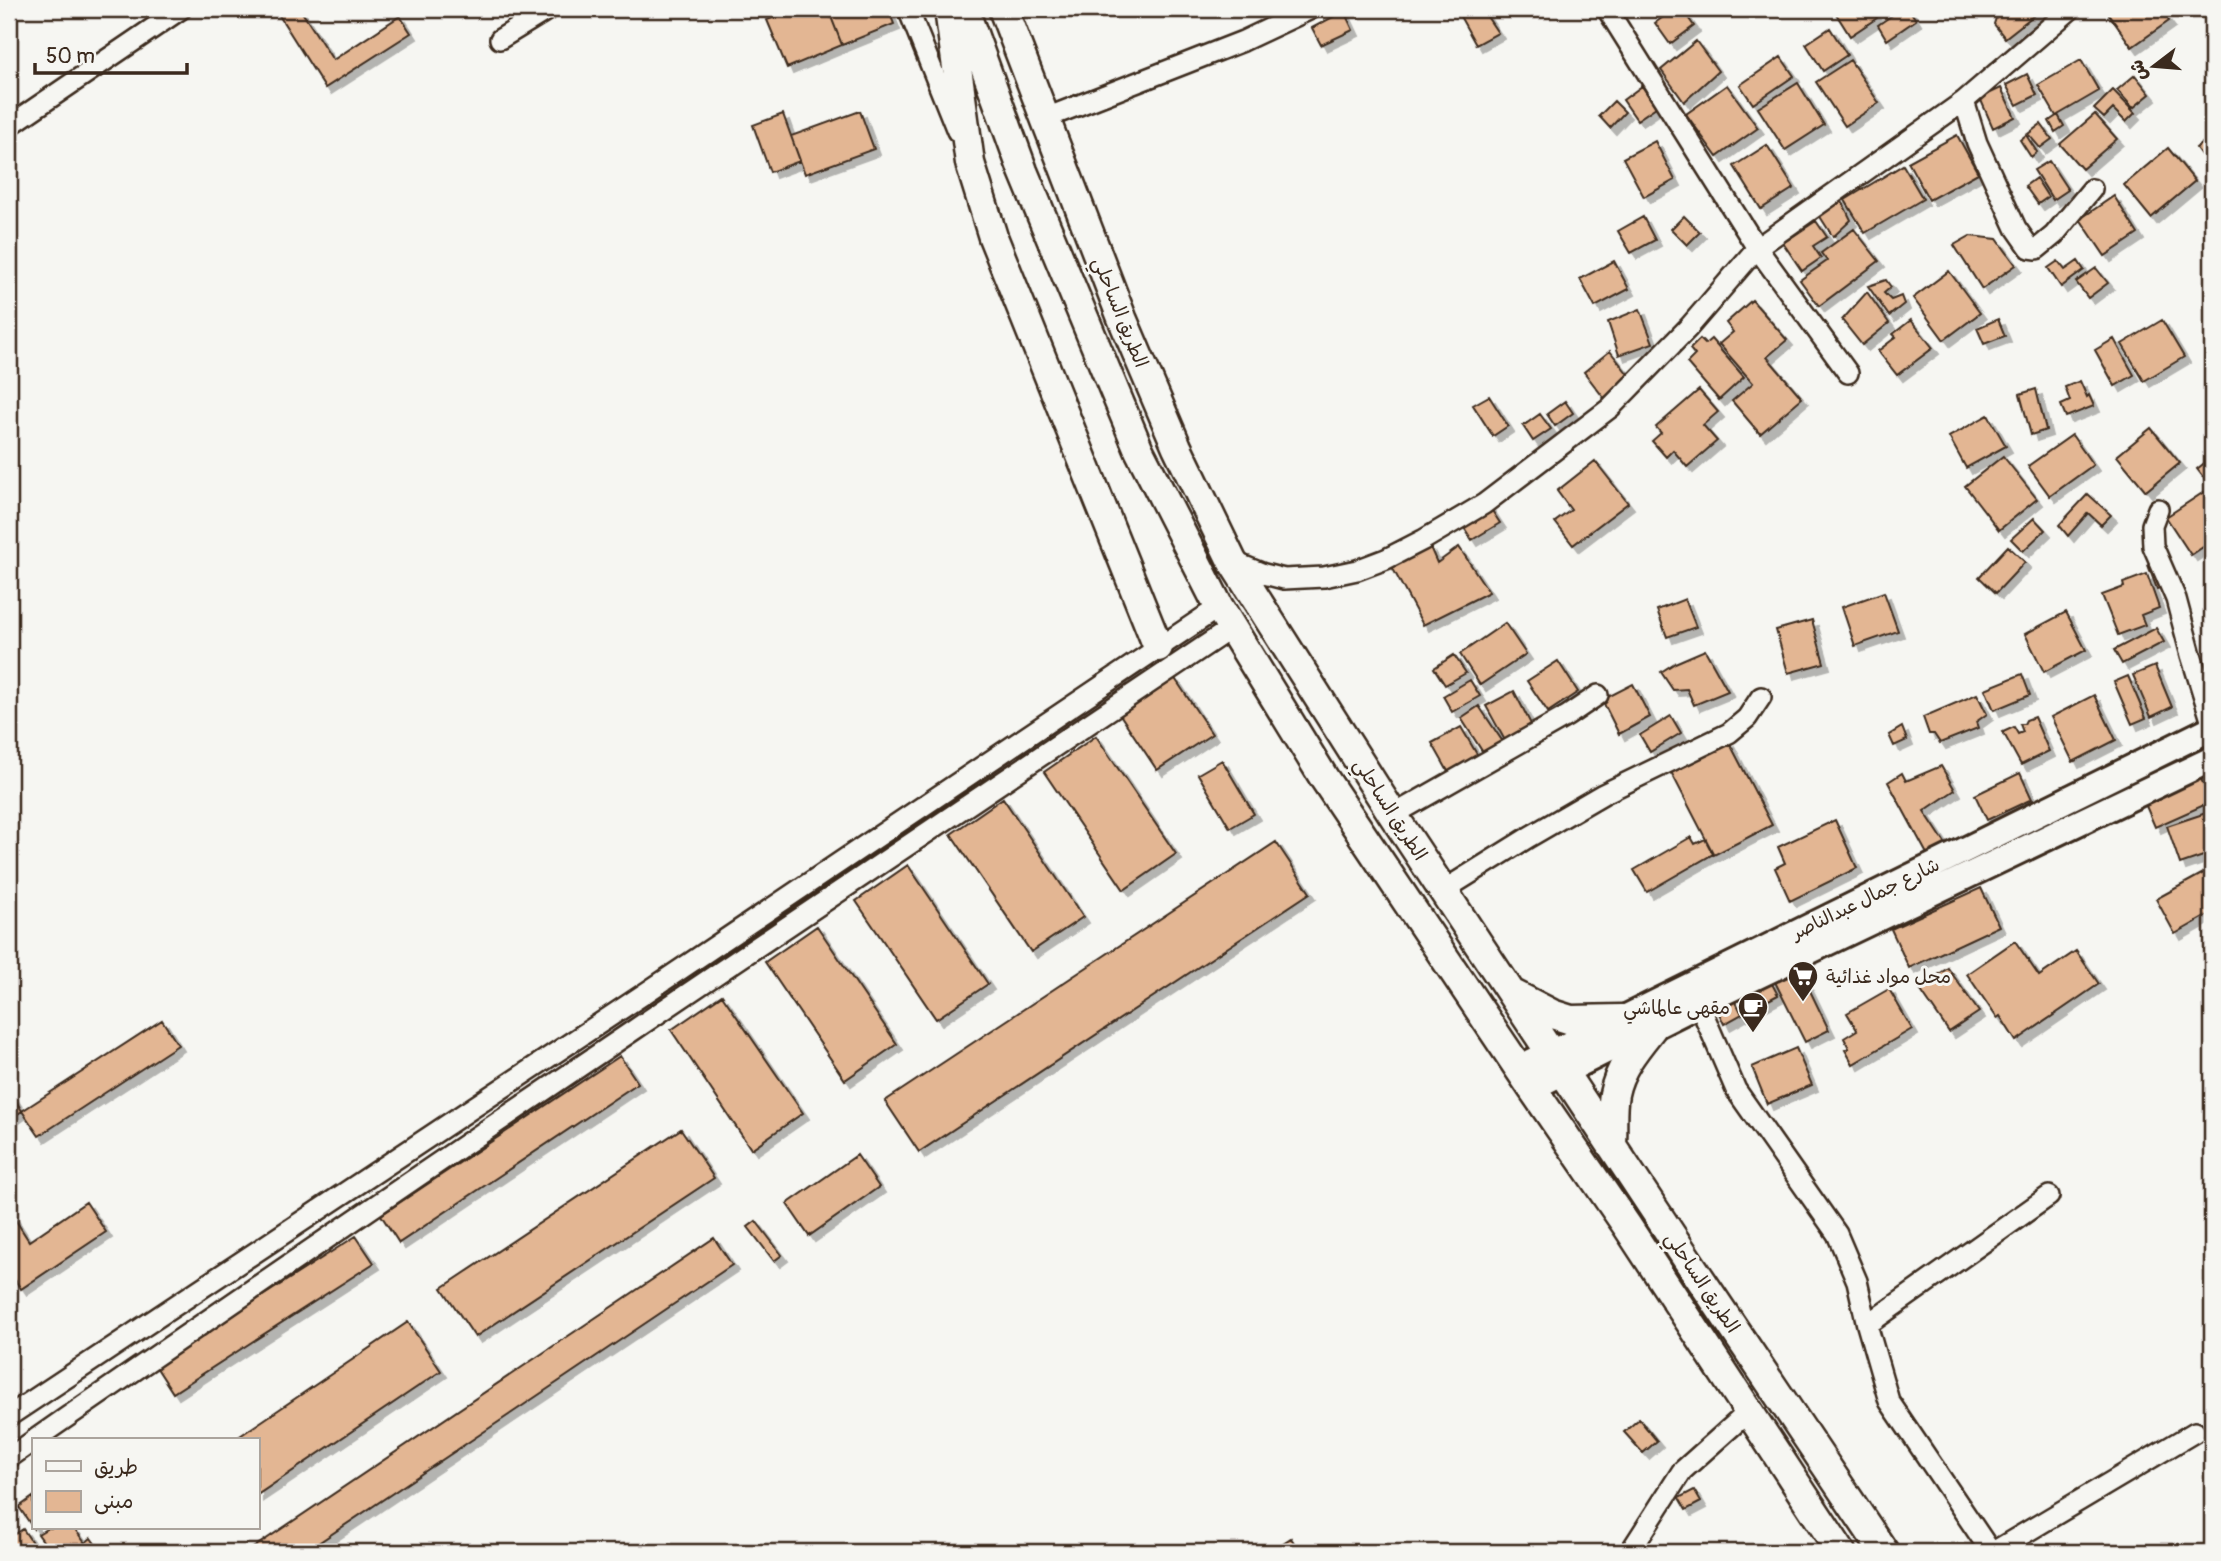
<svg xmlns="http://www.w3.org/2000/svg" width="2221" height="1561" font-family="Pangolin,'Playpen Sans Arabic',sans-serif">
<defs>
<filter id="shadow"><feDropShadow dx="6" dy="6" stdDeviation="0" flood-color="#0004"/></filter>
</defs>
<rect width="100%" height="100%" fill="#f6f6f2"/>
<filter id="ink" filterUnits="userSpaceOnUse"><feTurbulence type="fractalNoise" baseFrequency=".0143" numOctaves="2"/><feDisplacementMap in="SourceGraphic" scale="14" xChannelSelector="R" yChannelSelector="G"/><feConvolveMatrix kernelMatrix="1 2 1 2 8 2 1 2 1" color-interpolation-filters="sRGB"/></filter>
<g filter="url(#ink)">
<!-- building -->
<path fill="#e3b693" stroke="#3b2a1e" stroke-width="2" filter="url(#shadow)" d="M275 9H300L333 60 400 16 411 33 325 88Z
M795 9H828L842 45 787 68 767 20Z
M828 9H888L894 24 842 45Z
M1456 9H1482L1498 33 1476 45Z
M1674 9H1682L1694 26 1670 44 1655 23Z
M1833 9H1871L1877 18 1850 36Z
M1901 9H1909L1916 20 1887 40 1878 25Z
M2006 9H2042L2005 38 1994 24 1996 18Z
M2105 9H2160L2169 21 2132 47Z
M1344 11 1353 30 1321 45 1312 28Z
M1830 28 1847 55 1823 71 1806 44Z
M1696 41 1718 71 1684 102 1661 70Z
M1781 57 1794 76 1753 104 1740 85Z
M1850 60 1879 103 1845 126 1816 82Z
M2081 60 2099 91 2056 116 2038 85Z
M2027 74 2037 95 2017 105 2006 85Z
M2135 75 2150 94 2133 108 2117 90Z
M1798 83 1824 125 1785 150 1758 108Z
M1727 85 1758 128 1717 157 1686 114Z
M1642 86 1656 107 1637 120 1623 100Z
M2001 88 2015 117 1993 128 1980 98Z
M2113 90 2135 113 2126 122 2113 109 2104 118 2094 109Z
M1614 101 1625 112 1610 128 1599 116Z
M860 111 874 149 805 174 791 136Z
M783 114 800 161 770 172 753 125Z
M2095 114 2117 139 2082 169 2060 144Z
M2058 115 2064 126 2055 132 2049 121Z
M2041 124 2052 139 2040 148 2028 134Z
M1957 135 1978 173 1929 200 1908 162Z
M2026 135 2037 152 2031 157 2020 140Z
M2212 135V170L2196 148Z
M1655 141 1675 180 1644 197 1623 158Z
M1767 145 1794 188 1761 209 1734 166Z
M2168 148 2195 181 2151 218 2124 185Z
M2049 161 2068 190 2053 200 2034 170Z
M1903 165 1923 199 1865 233 1845 200Z
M2036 178 2048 197 2038 204 2025 186Z
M2114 196 2138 234 2105 256 2080 219Z
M1840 197 1851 220 1833 237 1819 215Z
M1684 216 1700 232 1687 245 1671 229Z
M1643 217 1655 240 1631 253 1618 231Z
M1816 221 1827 237 1813 246 1821 258 1802 271 1783 243Z
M1854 229 1879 261 1819 306 1800 280 1827 261 1821 253Z
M1970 236 1997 239 2016 265 1982 289 1954 245Z
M1614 261 1629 289 1595 307 1580 279Z
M2058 261 2065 270 2078 261 2084 270 2061 287 2048 268Z
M2096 268 2108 283 2088 298 2076 282Z
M1949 271 1980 313 1944 340 1913 298Z
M1886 280 1891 287 1884 293 1891 300 1901 296 1904 304 1889 316 1868 286Z
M1867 292 1889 323 1862 345 1842 320Z
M1752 300 1787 340 1767 357 1802 398 1760 434 1732 401 1753 383 1719 344 1733 332 1726 323Z
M1640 309 1653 343 1619 355 1608 322Z
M1998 319 2005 336 1984 344 1977 328Z
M1911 320 1933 348 1897 375 1878 351 1896 337 1893 334Z
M2162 320 2184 357 2144 381 2122 344Z
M1700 339 1705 344 1711 339 1744 377 1719 400 1687 363 1695 355 1690 349Z
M2114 339 2134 375 2115 386 2095 350Z
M1610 351 1631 378 1604 398 1584 372Z
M2080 381 2087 397 2089 395 2094 406 2066 417 2061 405 2070 401 2065 387Z
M2036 389 2046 430 2031 435 2020 394Z
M1699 390 1718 412 1703 425 1717 441 1687 467 1673 450 1666 457 1652 441 1661 433 1656 427Z
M1489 396 1508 426 1493 436 1473 405Z
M1565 401 1573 413 1555 426 1547 414Z
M1540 414 1551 429 1533 441 1523 426Z
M1988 415 2006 446 1966 468 1949 437Z
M2151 428 2180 463 2146 491 2117 456Z
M2072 435 2093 465 2050 496 2028 466Z
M2003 456 2037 499 1999 530 1965 486Z
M2212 457V484L2210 486 2197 469Z
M1595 461 1628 503 1573 545 1555 522 1571 510 1557 491Z
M2204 492 2212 506V541L2191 555 2166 517Z
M2088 494 2111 515 2101 525 2088 513 2068 536 2059 525Z
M1489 506 1500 523 1472 540 1461 523Z
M2034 518 2045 530 2023 551 2011 539Z
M2008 546 2025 562 1996 593 1979 577Z
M1430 547 1437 563 1459 547 1489 592 1423 625 1392 567Z
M2153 562 2163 587 2157 589 2148 565Z
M2147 574 2159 608 2141 615 2145 625 2118 635 2102 595 2124 587 2123 583Z
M1884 592 1898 631 1855 646 1842 607Z
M1685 599 1696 627 1667 637 1657 610Z
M2066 612 2086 650 2044 672 2025 634Z
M1812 620 1824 663 1788 673 1776 630Z
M1505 623 1526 654 1480 685 1460 654Z
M2156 628 2164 642 2122 664 2114 650Z
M1705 650 1728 691 1694 705 1687 689 1673 690 1661 672 1675 663Z
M1454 655 1466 673 1445 685 1434 668Z
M1558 661 1578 692 1548 712 1527 681Z
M2155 666 2172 707 2151 717 2133 675Z
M2022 674 2030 695 1994 710 1985 689Z
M2128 676 2146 718 2132 724 2114 682Z
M1174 677 1212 734 1157 770 1119 713Z
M1470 680 1480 696 1452 712 1443 696Z
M1633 684 1650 717 1619 734 1602 700Z
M1514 691 1535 732 1508 746 1486 706Z
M1977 694 1987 714 1976 722 1978 728 1940 743 1934 734H1929L1923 717Z
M2094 695 2116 740 2073 762 2051 717Z
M1479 706 1503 742 1484 754 1461 718Z
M1671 716 1681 733 1650 752 1640 735Z
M2034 717 2049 751 2021 765 2003 732 2014 727 2018 734 2023 732 2020 724H2024L2026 720Z
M1461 727 1478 756 1449 773 1432 743Z
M1902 727 1907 740 1894 746 1889 735Z
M1096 736 1176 854 1124 890 1044 772Z
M1728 740 1772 825 1714 855 1670 770Z
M1222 760 1254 814 1230 828 1198 774Z
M1941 766 1955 790 1924 811 1947 846 1927 854 1888 782 1902 773 1906 781Z
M2020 773 2032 799 1987 820 1975 795Z
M2199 774 2211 802 2155 827 2143 799Z
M1003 798 1083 917 1031 952 951 834Z
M2209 812 2212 820V853L2180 864 2167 826Z
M1835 820 1857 868 1790 901 1775 868 1785 863 1778 847Z
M1691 837 1695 844 1705 839 1713 854 1647 892 1634 870Z
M1276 842 1310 893 919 1152 885 1101Z
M908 865 988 984 936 1019 856 901Z
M2209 870 2212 876V913L2175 934 2156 899Z
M1981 888 1999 926 1909 968 1891 929Z
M817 926 897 1044 845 1080 765 962Z
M2015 941 2039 976 2076 951 2099 984 2016 1041 2000 1016 1997 1018 1967 974Z
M1948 968 1979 1012 1949 1032 1919 988Z
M1800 970 1829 1030 1805 1042 1775 982Z
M1770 980 1778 995 1748 1011 1741 996Z
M1889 989 1912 1029 1853 1064 1845 1050 1849 1048 1844 1038 1857 1030 1847 1013Z
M722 995 803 1113 751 1149 671 1030Z
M1735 1000 1742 1014 1724 1024 1717 1009Z
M162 1020 178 1045 39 1136 22 1111Z
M1796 1048 1812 1085 1767 1104 1752 1067Z
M620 1056 638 1083 399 1243 381 1215Z
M9 1090 22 1111 9 1120Z
M681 1129 714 1178 475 1337 442 1288Z
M857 1155 879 1187 809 1236 787 1204Z
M86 1202 106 1232 21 1289 9 1271V1210L29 1241Z
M756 1221 782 1255 774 1261 748 1227Z
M356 1236 374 1263 173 1393 155 1365Z
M714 1238 732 1265 305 1552H247Z
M408 1322 441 1371 257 1495V1440H234Z
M1639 1419 1657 1441 1643 1453 1624 1432Z
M1694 1490 1701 1502 1686 1510 1679 1498Z
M33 1497V1528L19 1507Z
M48 1528H74L85 1543 72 1552H51L38 1534Z
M23 1529 35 1547 28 1552H16L9 1538Z
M91 1538 101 1552H72L85 1543Z
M1291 1538 1300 1552H1269Z"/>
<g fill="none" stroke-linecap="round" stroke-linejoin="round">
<!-- minor casing -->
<g stroke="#3b2a1e" stroke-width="24">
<path id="minor" d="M908 9 957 131
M1607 9 1757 248 1848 373
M500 39 549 9
M1964 101 1977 143 2016 228 2030 248 2037 249 2054 235 2092 189
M1046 118 1243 41 1311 9
M9 126 181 9
M2158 509 2152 525 2153 546 2176 599 2191 655 2212 723
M1232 561 1264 574 1284 579 1324 577 1357 570 1386 559 1423 540 1484 504 1610 408 1689 327 1757 248 1964 101 2071 9
M1393 815 1567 716 1598 695
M1444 890 1529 837 1603 794 1729 733 1747 718 1761 697
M1699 1004 1736 1090 1837 1234 1857 1281 1867 1325 1889 1401 1991 1552
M1867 1325 2049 1196
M9 1416 641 996 1219 607
M34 1440C431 1165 832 896 1233 627
M9 1458 33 1441
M1630 1552 1682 1471 1748 1412
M1993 1552 2195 1432"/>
</g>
<!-- major casing -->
<g stroke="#3b2a1e" stroke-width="30">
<path id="major" d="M1518 1068 1622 1019 2212 728
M1532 1088 1699 1004 2212 759"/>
</g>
<!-- highway casing -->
<g stroke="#3b2a1e" stroke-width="33">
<path id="highway" d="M949 9 970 163 993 237 1158 647
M964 9 1023 171 1139 450 1219 607 1324 778 1532 1088 1627 1226 1841 1552
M1003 9 1122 318 1177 447 1232 561 1393 815 1689 1262 1884 1552
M1515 995 1552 1014 1571 1020 1622 1019
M1612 1144C1613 1128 1611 1110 1614 1094 1619 1068 1636 1048 1652 1028"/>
</g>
<!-- minor -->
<use href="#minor" stroke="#f6f6f2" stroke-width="19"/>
<!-- major -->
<use href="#major" stroke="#f6f6f2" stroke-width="24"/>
<!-- highway -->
<use href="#highway" stroke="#f6f6f2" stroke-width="28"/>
</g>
</g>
<!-- icons -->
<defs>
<g id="supermarket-pin" transform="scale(1.575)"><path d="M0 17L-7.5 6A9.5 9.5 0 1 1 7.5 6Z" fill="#3b2a1e" stroke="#f6f6f2"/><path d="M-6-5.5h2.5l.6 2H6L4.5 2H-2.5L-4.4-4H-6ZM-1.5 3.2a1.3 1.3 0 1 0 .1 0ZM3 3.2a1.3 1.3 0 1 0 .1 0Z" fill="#fff"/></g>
<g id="cafe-pin" transform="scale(1.575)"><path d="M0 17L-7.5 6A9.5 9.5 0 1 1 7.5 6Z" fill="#3b2a1e" stroke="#f6f6f2"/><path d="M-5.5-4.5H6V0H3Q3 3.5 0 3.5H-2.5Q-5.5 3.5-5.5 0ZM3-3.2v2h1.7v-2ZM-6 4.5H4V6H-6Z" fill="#fff"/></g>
</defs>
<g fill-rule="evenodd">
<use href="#supermarket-pin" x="1803" y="976"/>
<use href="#cafe-pin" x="1753" y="1007"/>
</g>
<g text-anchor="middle" stroke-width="6" stroke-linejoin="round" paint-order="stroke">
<!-- street labels -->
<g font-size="19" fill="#3b2a1e" stroke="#f6f6f2">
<text transform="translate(1121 312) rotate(68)" y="7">الطريق الساحلي</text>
<text transform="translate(1391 809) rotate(57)" y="7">الطريق الساحلي</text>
<text transform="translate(1865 898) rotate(-26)" y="7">شارع جمال عبدالناصر</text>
<text transform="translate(1703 1282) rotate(56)" y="7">الطريق الساحلي</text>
</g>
<!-- poi labels -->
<g font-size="19" fill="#3b2a1e" stroke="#f6f6f2" text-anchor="start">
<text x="1826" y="983">محل مواد غذائية</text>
<text x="1730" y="1014" text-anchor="end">مقهى عالماشي</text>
</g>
</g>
<!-- margin -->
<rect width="2221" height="1561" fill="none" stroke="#f6f6f2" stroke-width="35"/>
<rect x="18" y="18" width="2186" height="1526" fill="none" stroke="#3b2a1e" stroke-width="2.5" filter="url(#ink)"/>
<!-- legend -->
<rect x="32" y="1438" width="228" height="91" fill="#f6f6f2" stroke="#aba49d" stroke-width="2"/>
<rect x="46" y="1461" width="35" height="10" fill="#f6f6f2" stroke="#aba49d" stroke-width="2"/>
<text x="94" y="1474" font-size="21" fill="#3b2a1e">طريق</text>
<rect x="46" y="1491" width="35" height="21" fill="#e3b693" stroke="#aba49d" stroke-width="2"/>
<text x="94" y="1508" font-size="21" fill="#3b2a1e">مبنى</text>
<!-- north arrow -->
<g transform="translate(2154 66) rotate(254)" stroke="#f6f6f2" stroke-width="5" paint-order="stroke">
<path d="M0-5L12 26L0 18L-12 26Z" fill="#3b2a1e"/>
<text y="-10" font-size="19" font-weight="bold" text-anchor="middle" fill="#3b2a1e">ش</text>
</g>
<!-- scale -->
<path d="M35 63v10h152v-10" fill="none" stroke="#3b2a1e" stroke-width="3.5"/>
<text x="46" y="63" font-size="21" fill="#3b2a1e" stroke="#f6f6f2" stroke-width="5" paint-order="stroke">50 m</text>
</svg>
